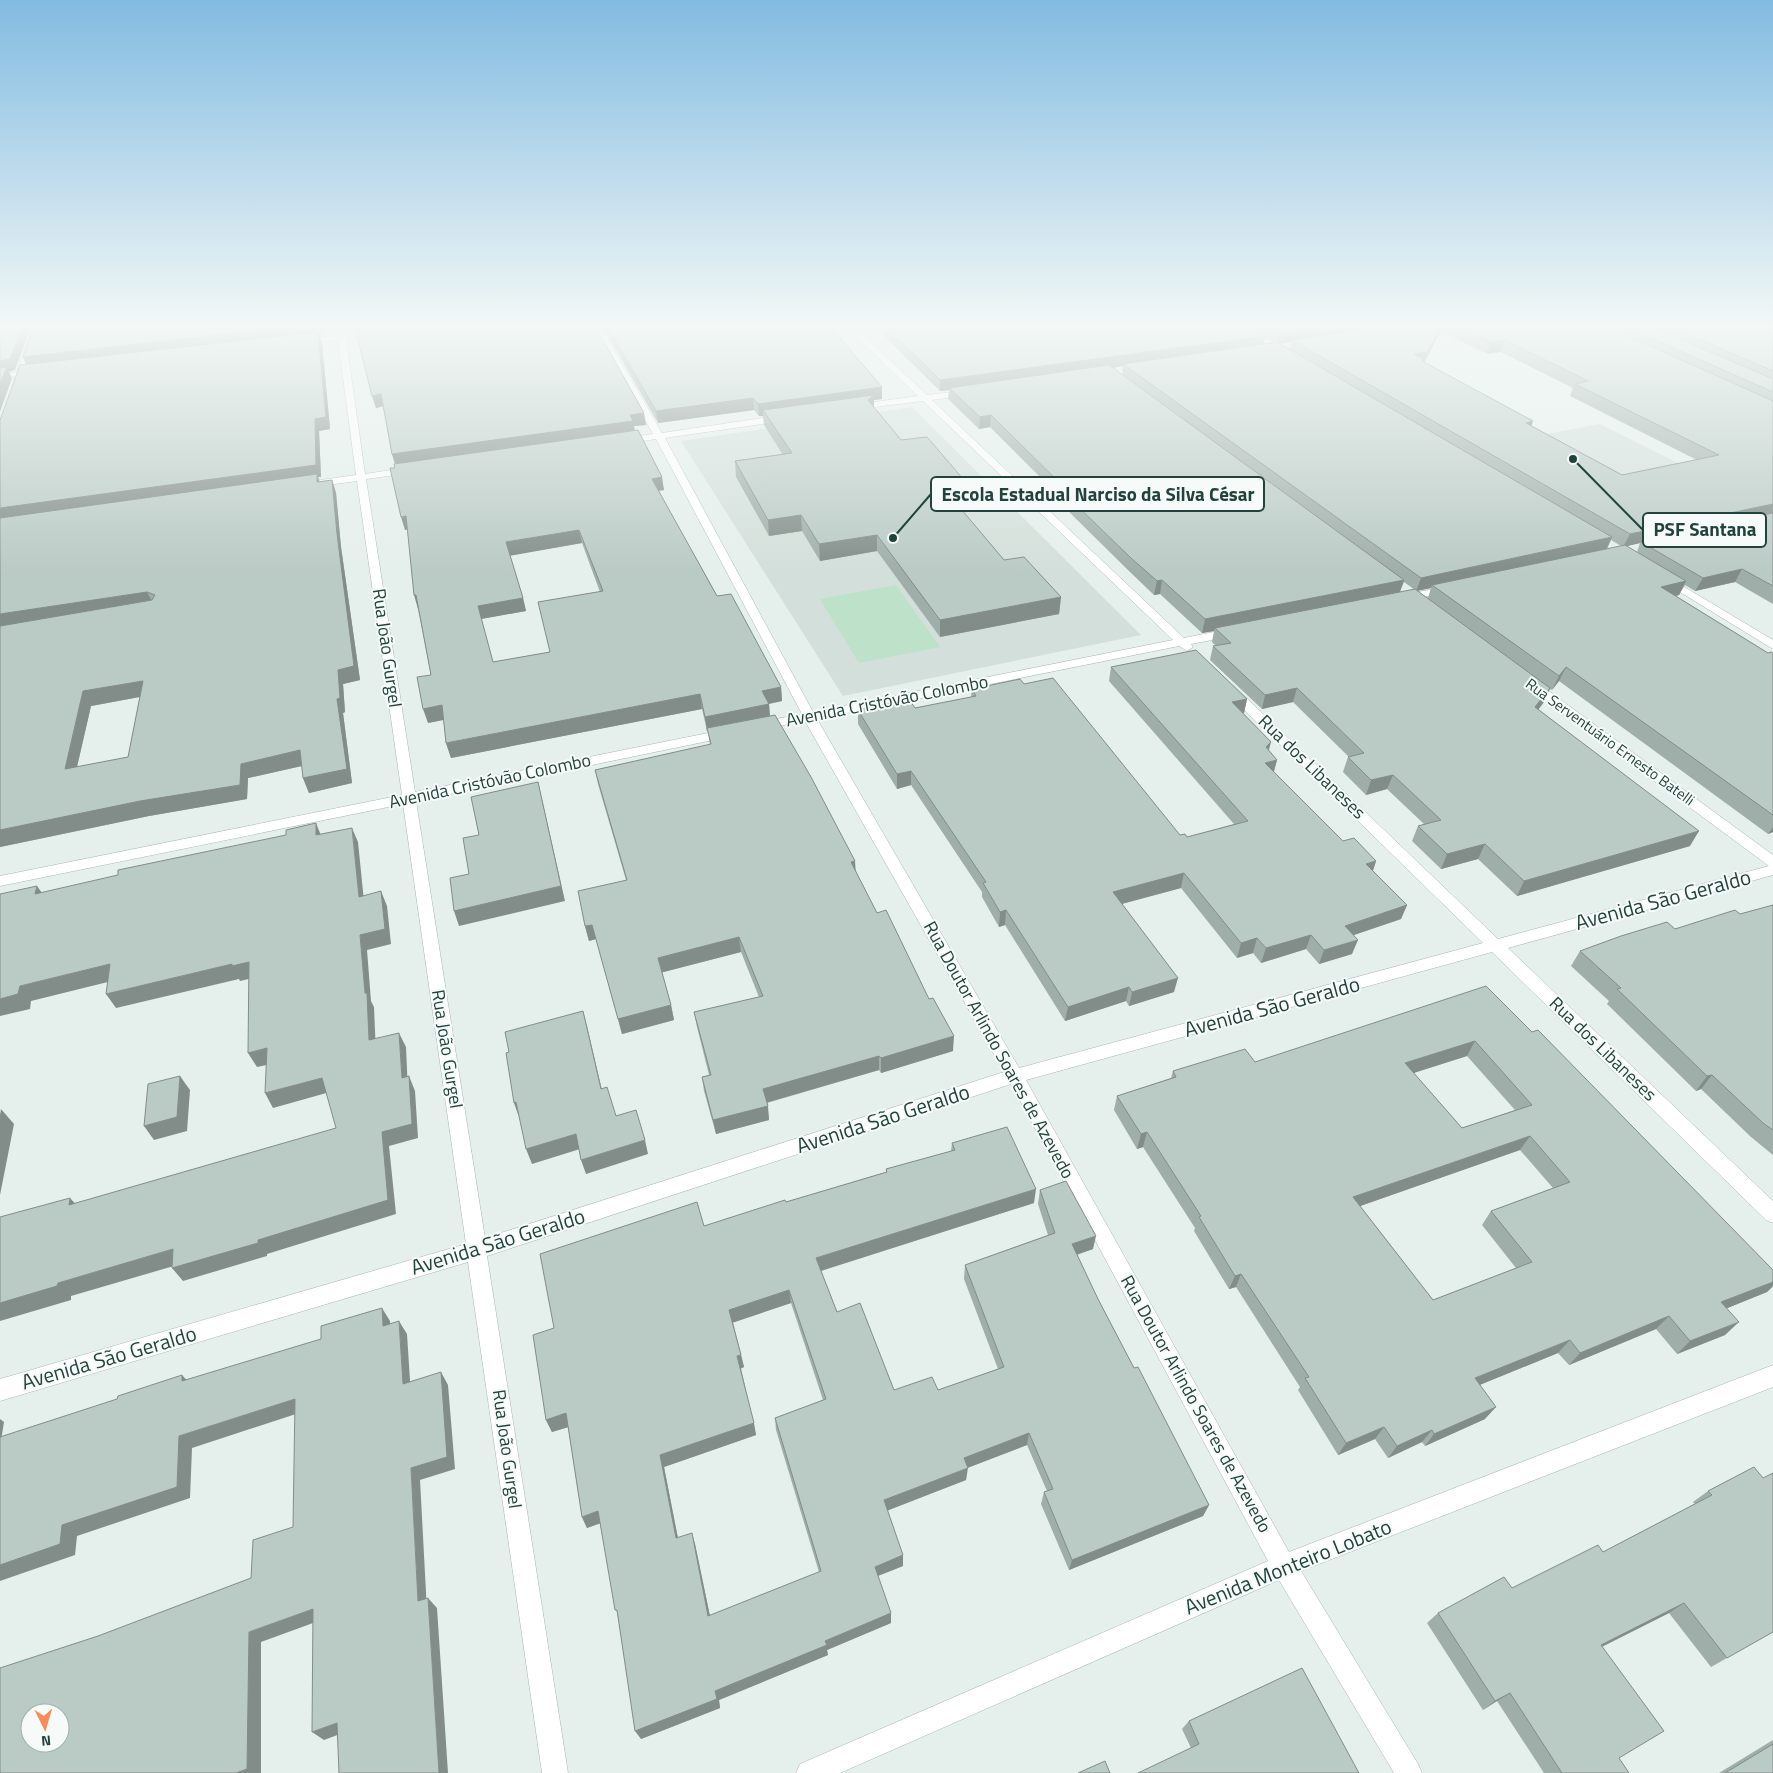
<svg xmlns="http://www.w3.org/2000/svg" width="1773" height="1773" font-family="'Titillium Web',sans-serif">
<rect width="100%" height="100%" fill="#e5efeb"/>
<!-- built -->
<path fill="#d3dfda" d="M912 407 1141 635 843 696 681 441Z
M1600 424 1688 468 1542 498 1461 450Z"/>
<!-- green -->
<path fill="#bde1c9" d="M896 585 940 647 859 663 820 599Z"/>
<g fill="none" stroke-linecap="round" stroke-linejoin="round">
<!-- minor casing -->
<g stroke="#a7b8b3" stroke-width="1">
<path id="minor" d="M336 324H344L345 334 376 331 380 333 376 335 346 339 365 474 410 467 415 470 410 473 366 479 415 792 728 729 734 733 728 737 416 801 485 1238 1004 1072 805 721 760 730 754 726 755 723 802 714 656 439 623 444 618 441 623 438 653 434 591 324H599L662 433 783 415 787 418 783 421 665 438 813 712 1173 640 923 401 850 410 849 408 853 405 918 396 843 324H852L927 395 972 390 973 392 969 395 932 400 1184 638 1233 628 1239 632 1233 636 1191 644 1193 647 1187 651 1179 646 817 719 1019 1068 1483 943 1228 694 1226 691 1228 688H1236L1498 939 1769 866 1527 687 1525 684 1527 681H1535L1773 855V875L1508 948 1773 1201V1223L1766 1220 1492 952 1026 1080 1289 1552 1773 1365V1387L1301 1571 1418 1764 1422 1773H1394L1279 1580 840 1773H796L800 1764 1268 1561 1011 1084 487 1256 568 1773H542L468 1262 0 1401V1379L466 1244 403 804 0 886V876L402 795 357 481 313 487 308 484 313 481 356 475 338 340 302 344 298 342 302 340 338 335Z
M1230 324H1240L1289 354 1282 356Z
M35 370H38V374L0 378V374Z
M1666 576 1773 640V649L1662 581 1661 579Z
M1449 586 1455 589 1453 591 1403 601 1397 598 1403 595Z"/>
</g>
<!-- tertiary casing -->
<g stroke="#a7b8b3" stroke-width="1">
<path id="tertiary" d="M34 324H42L21 385 14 387 13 385Z"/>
</g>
<!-- minor -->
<use href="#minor" fill="#fff" fill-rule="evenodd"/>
<!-- tertiary -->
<use href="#tertiary" fill="#fff" fill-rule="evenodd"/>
</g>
<!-- wall -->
<path fill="#a0aea9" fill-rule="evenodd" d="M355 324H594L646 425 634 426 635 430 664 490 659 491 717 596 781 687 782 701 769 704 770 716 855 870 877 913 953 1051 881 1073 879 1070 767 1103 769 1120 716 1134 704 1091 702 1077 709 1075 697 1027 694 1012 759 997 741 952 662 972 671 1005 674 1020 622 1034 596 939 589 941 585 926 626 880 598 784 595 770 710 745 708 731H707L702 709 451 758 446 743 444 720 428 723 431 675 418 609 407 529 405 530 395 468V464L392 454 383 406 376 408ZM582 543 600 592 550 652 493 662 481 619 526 611 523 598 510 555Z
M601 324H828L882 399 874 400V407L901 440 969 502 957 504 1004 560 1061 597 1059 614 940 637 877 551 820 561 802 531 769 536 736 477 735 461 783 455 764 425 763 416H759L754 410 658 423Z
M872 324H1773V604L1735 582 1695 591 1685 585 1679 595 1676 596 1768 653H1773V832L1768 834 1559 681 1552 690 1550 689 1544 702 1538 709 1690 846 1517 896 1478 859 1441 869 1412 841 1418 826 1424 824 1387 789 1366 795 1343 772 1348 757H1349L1293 702 1262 709 1210 660 1213 646H1216L1212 642 1214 631 1202 633 1160 594 1154 595 1129 571 1065 508 1066 503 990 427 979 429 948 399 949 390 940 391ZM1441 331 1487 354 1501 352 1573 388 1570 396 1697 460 1622 475 1532 426 1424 362ZM1265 337 1274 342 1263 344ZM1292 342 1290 349 1280 344ZM1123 366 1122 375 1112 368 1118 367ZM1611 540 1621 546 1607 549ZM1640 543 1637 552 1627 546ZM1404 582 1415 590 1400 592ZM1431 588 1428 598 1417 591Z
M320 335 322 343 330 429 319 431 321 477H318L320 482 332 480 336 493 341 547 360 680 343 684 345 712 343 713 352 783 309 793 303 778 302 766 248 778 247 799 149 816 0 847V420L26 365 23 357 321 335ZM140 697 128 757 77 767 91 706Z
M1111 667 1247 699 1244 713H1243L1269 751 1277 760 1274 772 1343 841 1376 861 1373 871 1407 905 1401 919 1354 935 1352 954 1319 964 1306 949 1261 963 1253 953 1237 958 1181 888 1122 904 1174 992 1129 1006 1126 1001 1065 1021 1005 925 999 927 982 897V892L911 785 897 789 858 724V710L915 708 971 697 972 689 1024 684 1180 835 1187 837 1234 824 1109 681Z
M1773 905V1155L1751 1137 1701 1089 1696 1091 1607 1004 1609 1001 1571 966 1580 951 1740 914Z
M1532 1032 1773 1270V1286L1767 1292 1727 1308 1725 1335 1677 1354 1656 1329 1569 1365 1558 1353 1479 1385 1485 1419 1425 1446 1422 1442 1388 1458 1375 1439 1338 1455 1298 1390 1300 1387 1236 1287 1229 1289 1194 1231 1195 1228 1143 1147 1137 1149 1114 1110 1117 1096 1171 1078 1173 1071ZM1467 1056 1515 1110 1462 1128 1413 1073ZM1520 1150 1553 1188 1491 1211 1482 1225 1516 1268 1433 1300 1360 1206Z
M952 1143 1034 1203 821 1271 837 1312 894 1390H938L998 1369 964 1279 965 1265 1048 1235 1038 1204 1040 1190 1093 1249 1077 1255 1098 1299 1134 1368 1209 1505 1203 1516 1069 1570 1041 1504 1044 1492 1047 1491 1027 1445 967 1468 966 1480 887 1510 903 1566 878 1576 891 1623 827 1650 828 1655 719 1700 720 1708 641 1739 600 1523 587 1528 582 1517 568 1427 552 1432 546 1420 554 1328 704 1226 786 1202 886 1172V1169L951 1151ZM791 1303 823 1400 775 1418 776 1430 819 1572 710 1616 695 1544 678 1538 664 1467 756 1435 741 1368 744 1367 733 1322Z
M1754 1467 1727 1658 1711 1667 1669 1613 1602 1647 1619 1758 1629 1773H1544L1497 1701 1483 1710 1427 1623 1438 1613 1512 1588 1603 1552 1695 1504 1693 1502 1708 1491Z
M1189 1721 1359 1773 1191 1748 1182 1729Z
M1773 1740V1773H1719Z"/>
<!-- shaded-wall -->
<path fill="#828d8a" d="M23 324H32L15 370 9 372 12 378 0 412V361Z
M314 324H320L321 335H320L322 343 330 429 319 431 321 477H318L321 487 317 482 0 522V508L28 369 23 357Z
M355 324H409L356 331Z
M1341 324H1417L1292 340V342L1277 344 1280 333Z
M1442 324H1443L1441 331 1424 363 1414 354Z
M1265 336 1263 347 1123 364V366L951 390 949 388V390L940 391V380Z
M1505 340 1501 352 1487 354 1491 342Z
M882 387V399L874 400V410H763V416H759L758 404Z
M381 394 384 406 376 408 372 396Z
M753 398 754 410 658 423 656 411Z
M644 413 646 425 634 426 635 434 396 467 392 454Z
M991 415 990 427 979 429 980 417Z
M1533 421 1529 434 1526 423Z
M662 477 664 490 654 491 652 479Z
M332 480 336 493 341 547 360 680 343 684 345 712 343 713 352 783 309 793 303 778 337 699V534Z
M970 487 969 502 945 506V490Z
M1773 504V516L1641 542 1640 543 1623 547 1630 534Z
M801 515 802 531 769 536 768 520Z
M406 516 410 529 405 530 401 517Z
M579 530 582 543 509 556 506 542Z
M877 535V551L820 561 819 544Z
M1612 537 1606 550 1432 585 1431 588 1416 591 1421 578Z
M1742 569 1735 582 1695 591 1703 578Z
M1162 580 1160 594 1154 595 1157 581Z
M1404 580 1399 594 1215 628 1214 631 1202 633 1205 619Z
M1686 581 1679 595 1655 600 1661 587Z
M147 592 154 605 0 629V614Z
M414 595H416L420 609H418Z
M1061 597 1059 614 940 637V620Z
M523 598 526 611 481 619 478 606Z
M1566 667 1559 681 1552 690 1559 676Z
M143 681 150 695 91 706 73 784 65 769 83 691Z
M781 687 782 701 763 705 762 691Z
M1297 688 1293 702 1262 709 1265 695Z
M1550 688 1544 702 1529 722 1535 707Z
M700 694 702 709 451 758 446 743Z
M1247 699 1244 713 1228 716 1232 702Z
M769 704 770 718 707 731 705 717Z
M442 705 447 719 428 723 423 709Z
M1271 742 1267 757 1266 747Z
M300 750 306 765 248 778 247 799 149 816 0 847V830L241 764Z
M1277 760 1273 774 1265 763Z
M911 771V785L897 789V774Z
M1393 775 1387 789 1366 795 1371 780Z
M538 782 565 901 459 926 454 911Z
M316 823 322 838 316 835Z
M1773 827V832L1768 834Z
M352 828 358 842 365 911 359 897Z
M1699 831 1690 846 1517 896 1524 881Z
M1485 844 1478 859 1441 869 1447 854Z
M855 861 856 875 851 862Z
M1376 861 1371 876 1366 864Z
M1184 873 1181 888 1110 907 1113 892Z
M37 886 47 900 35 894Z
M381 891 387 906 391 944 367 950 371 1001 374 1007 376 1054 369 1040 360 935Z
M1407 905 1401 919 1339 940 1345 926Z
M1006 910 1005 925 999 927 1000 912Z
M592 925 596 939 589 941 585 926Z
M1311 935 1306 949 1261 963 1266 948Z
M739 937 741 952 660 973 658 958Z
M1257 938 1253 953 1237 958 1241 943Z
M1358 940 1352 954 1319 964 1324 950Z
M249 962 257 977 240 981 239 979 116 1008 106 994 232 964Z
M110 964 120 979 31 1001 30 1009 0 1016V999L20 986Z
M1178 978 1174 992 1129 1006 1132 992Z
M1129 987 1126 1001 1065 1021 1068 1007Z
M671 1005 674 1020 622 1034 618 1019Z
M583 1011 587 1026 605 1103 601 1089Z
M399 1033 406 1047 408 1092 402 1078Z
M954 1036 953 1051 881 1073V1058Z
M1475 1041 1467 1056 1398 1078 1405 1063Z
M267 1048 276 1063 257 1067 248 1053Z
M879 1056V1070L765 1103 763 1089Z
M1712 1075 1701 1089 1696 1091 1707 1076Z
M180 1076 190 1090 187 1131 154 1140 144 1126Z
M409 1076 415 1091 418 1138 389 1146 396 1214 267 1254V1256L183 1281 172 1268 382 1132Z
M322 1078 330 1092 273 1108 265 1093Z
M516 1102 519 1117 514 1103Z
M768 1106 769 1120 716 1134 713 1120Z
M1 1109 14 1124 0 1195V1115Z
M1147 1132 1143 1147 1137 1149 1141 1134Z
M576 1134 580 1149 532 1164 526 1149Z
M1530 1136 1520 1150 1346 1211 1353 1197Z
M645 1140 648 1154 586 1174 581 1160Z
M1036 1189 1034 1203 817 1272 816 1258Z
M70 1198 82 1211 69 1205Z
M1096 1236 1093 1249 1069 1257 1072 1244Z
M173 1249 184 1263 71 1296V1300L0 1321V1303L58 1283Z
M1241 1274 1236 1287 1229 1289 1235 1276Z
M1773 1282V1286L1767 1292 1708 1316 1721 1302Z
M789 1290 791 1303 732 1323 729 1310Z
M382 1308 390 1321 391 1339 383 1326Z
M1669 1316 1656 1329 1569 1365 1580 1353Z
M399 1321 407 1334 411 1396 403 1384Z
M1739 1322 1725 1335 1677 1354 1690 1341Z
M1570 1340 1558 1353 1465 1391 1475 1378Z
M741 1355 744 1367 740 1369 737 1356Z
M441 1372 448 1385 455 1469 420 1480 427 1611 418 1601 411 1468Z
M182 1375 194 1388 182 1381Z
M295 1399 305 1411 192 1448 190 1498 77 1536 75 1555 0 1581V1565L62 1525 179 1436Z
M1496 1407 1485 1419 1425 1446 1434 1434Z
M566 1413 572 1426 552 1432 546 1420Z
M0 1419 4 1422 0 1447Z
M754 1423 756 1435 664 1467 680 1549 676 1538 660 1455Z
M1384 1427 1375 1439 1338 1455 1346 1443Z
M1432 1430 1422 1442 1388 1458 1397 1446Z
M1029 1433 1027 1445 962 1470 964 1458Z
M968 1468 966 1480 884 1512V1500Z
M1209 1505 1203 1516 1069 1570 1072 1560Z
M598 1511 604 1522 587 1528 582 1517Z
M692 1533 695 1544 712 1626 708 1616Z
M903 1555V1566L875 1577V1567Z
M428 1598 437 1608 448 1773H439Z
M1684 1603 1669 1613 1587 1654 1601 1645Z
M313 1609 324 1619 261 1642V1773H236L249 1632Z
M891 1613V1623L827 1650 828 1655 719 1700 720 1708 641 1739 635 1731 715 1691 825 1641Z
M1510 1693 1497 1701 1483 1710 1495 1701Z
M337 1723 348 1731 324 1740 312 1732Z"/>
<!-- building -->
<path fill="#bacac5" stroke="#828d8a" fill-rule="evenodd" d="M0 324H23L10 359 0 361Z
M35 324H314L23 357Z
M383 324H594L644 413 630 415 633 421 392 454 381 394 372 396 355 328Z
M606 324H828L882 387 758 404 753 398 656 411Z
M883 324H1247L1265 336 940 380Z
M1265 324H1341L1280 333Z
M1397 324H1442L1427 352 1414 354 1423 359 1422 361 1533 421 1526 423 1622 475 1719 455 1575 384 1588 381 1505 340 1491 342 1454 324H1601L1773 401V504L1630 534 1292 340Z
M1619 324H1645L1773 379V392Z
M1665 324H1773V371Z
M318 332 326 417 315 419 316 465 0 508V420L20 365Z
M1277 342 1612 537 1421 578 1123 364Z
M1109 365 1404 580 1205 619 1162 580 1157 581 1131 558 1067 496 1072 495 991 415 980 417 949 388Z
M7 367 0 384V368Z
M874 395 868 400 901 440 927 437 970 487 945 490 1004 560 1024 557 1061 597 940 620 877 535 819 544 801 515 768 520 735 461 792 453 763 410Z
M638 430 662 477 652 479 717 596 731 594 781 687 762 691 769 704 705 717 700 694 446 743 442 705 423 709 417 677 431 675 416 595H414L406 516 401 517 390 468H395L394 464ZM579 530 603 591 538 602 550 652 493 662 478 606 523 598 506 542Z
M317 474V482L332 480 337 534 354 666 338 670 340 698 337 699 347 769 303 778 300 750 241 764 240 785 140 801 0 830V626L152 600 155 595 147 592 0 614V518ZM143 681 128 757 65 769 83 691Z
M1773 513V586L1742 569 1703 578 1641 542Z
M1625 545 1686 581 1661 587 1768 653 1771 652 1773 653V815L1566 667 1559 676 1432 585Z
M1415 589 1550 688 1535 707 1699 831 1524 881 1485 844 1447 854 1418 826 1441 820 1393 775 1371 780 1348 757 1364 753 1297 688 1265 695 1213 646 1231 643 1215 628Z
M1196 650 1247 699 1232 702 1271 742 1266 747 1277 760 1265 763 1343 841 1354 838 1376 861 1366 864 1407 905 1345 926 1358 940 1324 950 1311 935 1266 948 1257 938 1241 943 1184 873 1113 892 1178 978 1132 992 1129 987 1068 1007 1006 910 1000 912 983 883 986 882 911 771 897 774 858 710 909 699 915 708 976 696 972 689 1020 679 1024 684 1053 678 1180 835 1185 834 1187 837 1248 821 1111 667Z
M775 715 811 777 855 861 851 862 877 913 886 910 929 999 933 998 954 1036 881 1058 879 1056 763 1089 768 1106 713 1120 702 1077 711 1075 694 1012 763 996 739 937 658 958 671 1005 618 1019 592 925 585 926 578 891 627 880 595 770 711 744 707 728Z
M538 782 561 886 454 911 450 878 469 874 463 838 479 835 471 797Z
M316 823V835L352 828 359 897 381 891 385 929 360 935 365 993H367L369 1040 399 1033 402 1078 409 1076 412 1124 382 1132 388 1200 258 1240V1243L172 1268 173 1249 58 1283 57 1286 0 1303V1217L70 1198 69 1205 336 1128 322 1078 265 1093 267 1048 248 1053 249 962 232 966V964L106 994 110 964 20 986 18 994 0 999V894L37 886 35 894 118 875V870L286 835V830Z
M1773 905V1130L1763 1123 1712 1075 1707 1076 1617 989 1621 988 1580 951 1621 936 1667 922 1675 929 1735 910 1740 914Z
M1486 986 1532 1032 1538 1030 1773 1270V1282L1721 1302 1739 1322 1690 1341 1669 1316 1580 1353 1570 1340 1475 1378 1496 1407 1434 1434 1432 1430 1397 1446 1384 1427 1346 1443 1305 1378 1309 1377 1241 1274 1235 1276 1199 1217 1201 1216 1147 1132 1141 1134 1117 1096 1176 1077 1173 1071 1245 1049 1255 1062ZM1475 1041 1532 1105 1462 1128 1405 1063ZM1530 1136 1570 1182 1491 1211 1532 1262 1433 1300 1353 1197Z
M583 1011 601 1089 607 1087 616 1116 636 1110 645 1140 581 1160 576 1134 526 1149 516 1102 514 1103 506 1053 509 1052 505 1032Z
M180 1076 177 1117 144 1126 148 1084Z
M1007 1127 1036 1189 816 1258 837 1312 860 1303 894 1390 932 1377 938 1390 1004 1367 965 1265 1055 1233 1040 1190 1066 1181 1096 1236 1072 1244 1098 1299 1134 1368 1138 1367 1209 1505 1072 1560 1044 1492 1053 1489 1029 1433 964 1458 968 1468 884 1500 903 1555 875 1567 891 1613 825 1641 827 1645 715 1691 717 1699 635 1731 617 1610H615L598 1511 582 1517 566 1413 546 1420 533 1335 554 1328 540 1254 697 1202 704 1226 785 1200 786 1202 887 1172 886 1169 955 1150 952 1143ZM789 1290 826 1399 775 1418 821 1571 708 1616 692 1533 676 1538 660 1455 754 1423 737 1356 741 1355 729 1310Z
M382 1308 383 1326 399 1321 403 1384 441 1372 447 1457 411 1468 418 1601 428 1598 439 1773H339L337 1723 312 1732 313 1609 249 1632 247 1769 236 1773H0V1668L98 1636 251 1578 253 1540 293 1527 295 1399 179 1436 177 1487 62 1525 60 1544 0 1565V1437L117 1399 118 1396 182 1375V1381L321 1339V1326ZM30 1713H60V1743H30Z
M1754 1467 1763 1478 1773 1473V1632L1727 1658 1684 1603 1601 1645 1664 1731 1619 1758 1629 1773H1562L1510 1693 1495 1701 1438 1613 1504 1577 1512 1588 1598 1545 1603 1552 1712 1495 1708 1491Z
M1302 1668 1359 1773H1138L1199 1744 1189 1721Z
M1773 1744V1773H1725Z
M1105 1761 1110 1773H1078Z"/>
<!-- sky -->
<linearGradient id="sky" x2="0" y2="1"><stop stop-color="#82bbe1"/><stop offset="0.57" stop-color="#f3f8f6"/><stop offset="1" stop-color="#f3f8f6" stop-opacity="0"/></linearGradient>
<rect width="1773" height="573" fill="url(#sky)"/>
<g text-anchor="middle" stroke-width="4" stroke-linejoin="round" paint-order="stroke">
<!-- far-street labels -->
<g font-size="15" fill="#22433c" stroke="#f6fbf9">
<text transform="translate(1610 742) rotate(36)" y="5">Rua Serventuário Ernesto Batelli</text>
</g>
<!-- street labels -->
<g font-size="18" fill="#22433c" stroke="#f6fbf9">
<text transform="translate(387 648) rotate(82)" y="6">Rua João Gurgel</text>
<text transform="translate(887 701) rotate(-11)" y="6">Avenida Cristóvão Colombo</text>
<text transform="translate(1312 767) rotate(44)" y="6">Rua dos Libaneses</text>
<text transform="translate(490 781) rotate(-12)" y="6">Avenida Cristóvão Colombo</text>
<text transform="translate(447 1049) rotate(81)" y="6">Rua João Gurgel</text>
<text transform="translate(1603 1049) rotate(44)" y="6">Rua dos Libaneses</text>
<text transform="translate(999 1050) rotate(61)" y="6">Rua Doutor Arlindo Soares de Azevedo</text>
<text transform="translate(1196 1404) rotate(61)" y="6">Rua Doutor Arlindo Soares de Azevedo</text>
<text transform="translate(507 1449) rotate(82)" y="6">Rua João Gurgel</text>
</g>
<!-- near-street labels -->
<g font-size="21" fill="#22433c" stroke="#f6fbf9">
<text transform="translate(1663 900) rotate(-15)" y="7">Avenida São Geraldo</text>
<text transform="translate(1272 1007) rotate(-15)" y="7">Avenida São Geraldo</text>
<text transform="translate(883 1119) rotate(-18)" y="7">Avenida São Geraldo</text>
<text transform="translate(498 1242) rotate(-17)" y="7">Avenida São Geraldo</text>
<text transform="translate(109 1358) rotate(-16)" y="7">Avenida São Geraldo</text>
<text transform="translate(1288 1567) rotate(-22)" y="7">Avenida Monteiro Lobato</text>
</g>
</g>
<!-- callouts -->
<path fill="none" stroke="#22433c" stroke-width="2" d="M893 538L931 494M1573 459L1643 530"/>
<g fill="#22433c" stroke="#f6fbf9" stroke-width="2">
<circle cx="893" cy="538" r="5"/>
<circle cx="1573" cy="459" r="5"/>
</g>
<g fill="#f6fbf9" stroke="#22433c" stroke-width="2">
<rect x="931" y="477" width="333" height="34" rx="5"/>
<rect x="1643" y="513" width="123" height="34" rx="5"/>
</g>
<g font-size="19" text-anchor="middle" font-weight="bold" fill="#22433c">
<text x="1098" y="501">Escola Estadual Narciso da Silva César</text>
<text x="1705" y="536">PSF Santana</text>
</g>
<!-- north arrow -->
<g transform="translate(45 1728) rotate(175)"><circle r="24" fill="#f6fbf9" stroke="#a1b1ad"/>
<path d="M0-4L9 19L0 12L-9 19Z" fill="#fa8b58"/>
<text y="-8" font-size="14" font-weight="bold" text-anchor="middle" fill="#22433c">N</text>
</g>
</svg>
